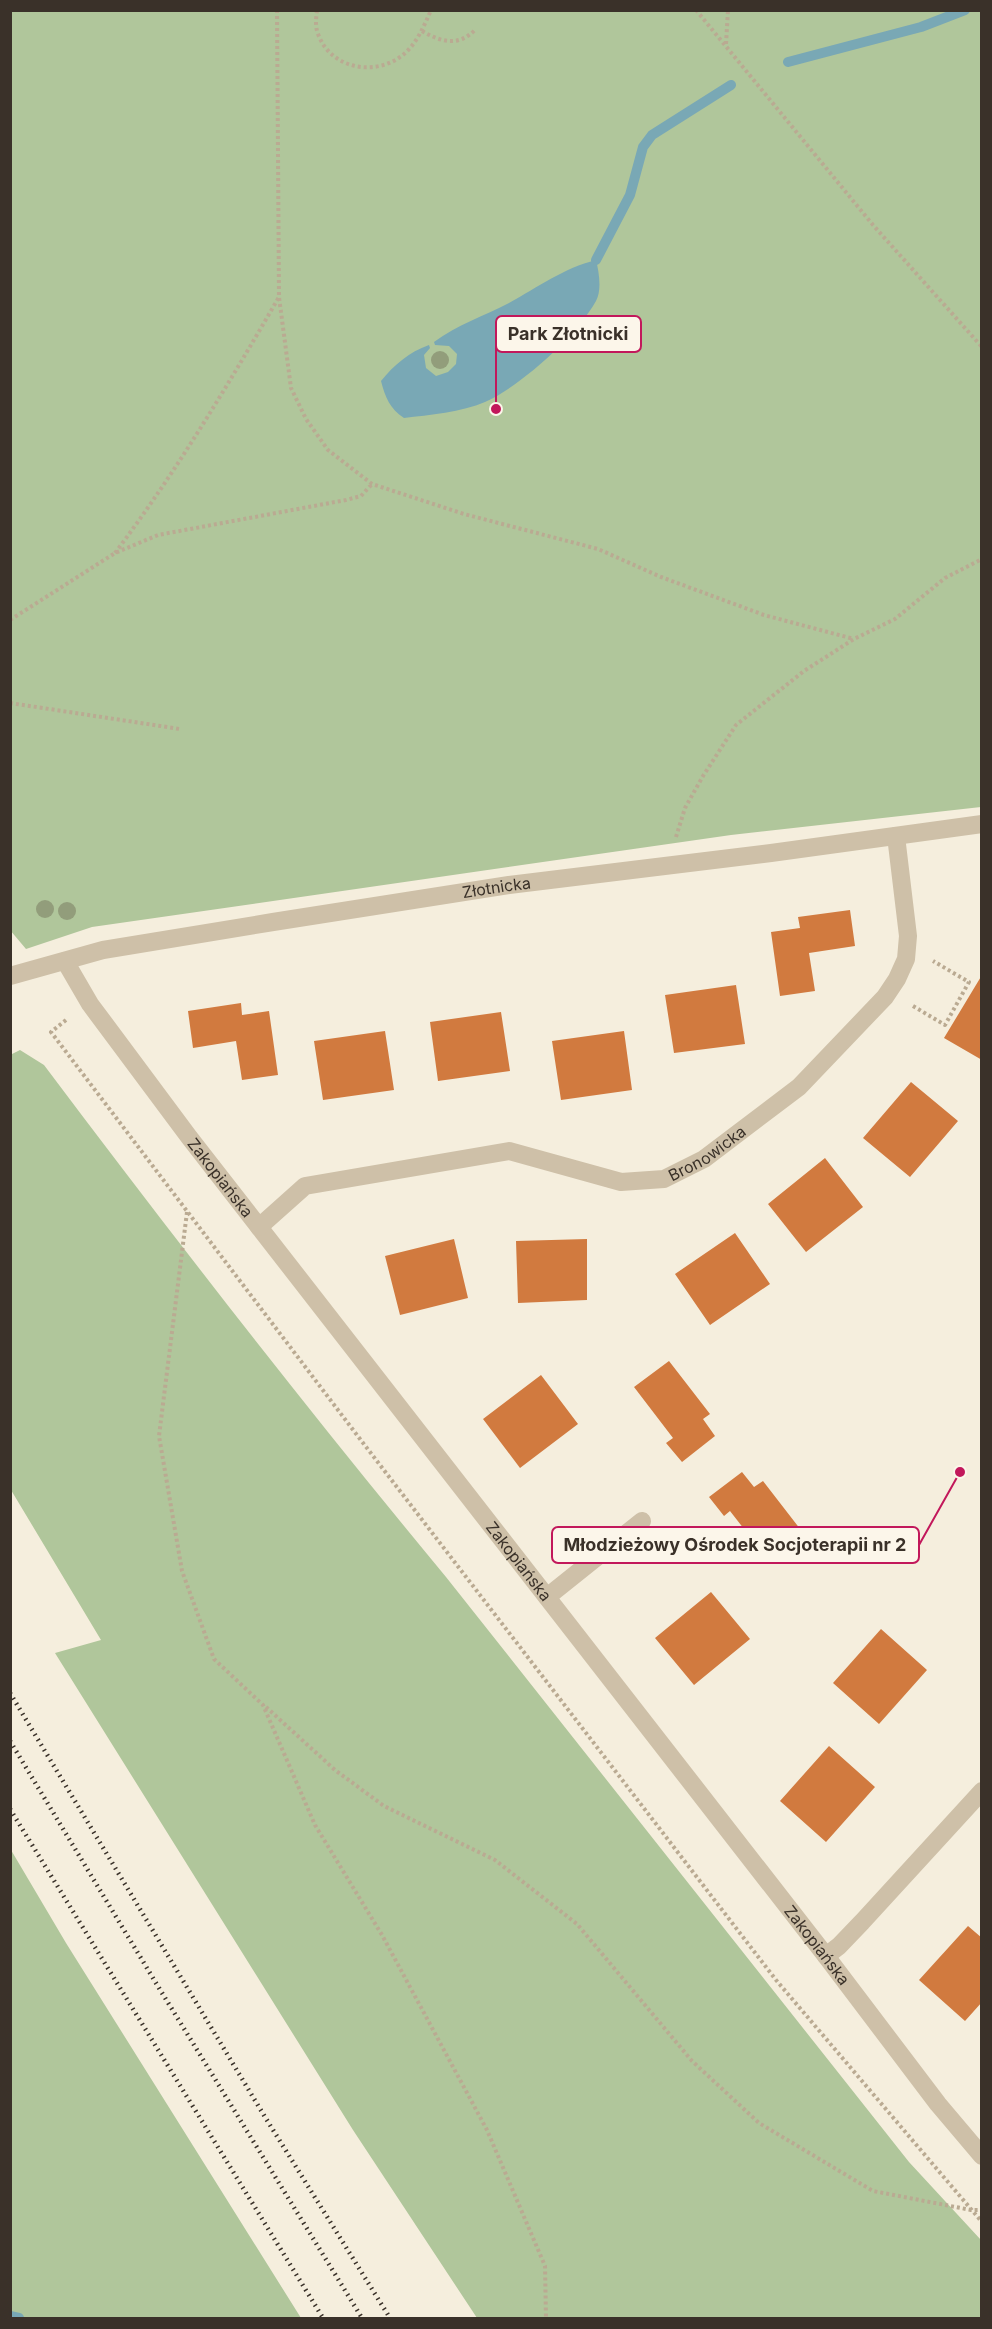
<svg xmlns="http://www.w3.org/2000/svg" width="992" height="2329" font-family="Inter,sans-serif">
<rect width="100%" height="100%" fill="#f5eedd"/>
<!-- green -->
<path fill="#b0c69b" d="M10 11H981V807L731 835 92 927 26 949 10 930Z
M20 1050 44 1065C174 1238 307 1409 446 1577L909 2162 981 2240V2318H477L353 2130 55 1653 101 1640 11 1490 10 1055Z
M11 1850 66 1943 301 2318H11Z"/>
<!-- water -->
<path fill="#79a8b5" d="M596 260C599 272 602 290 596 301 576 336 521 386 485 402 462 412 429 415 404 418 390 409 385 397 381 381 394 365 409 352 429 345L430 348 424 355 426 368 436 376 448 372 456 364 457 354 449 346 435 345 434 342C457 325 484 316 509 303 538 287 564 268 596 260Z"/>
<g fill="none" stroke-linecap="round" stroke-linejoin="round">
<!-- stream -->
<path stroke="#79a8b5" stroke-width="10" d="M788 62 921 27 965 10
M596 260 630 195 643 147 652 135 731 85
M10 2316 19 2318"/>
</g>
<!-- building -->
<path fill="#d17a3f" d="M850 910 855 946 809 953 815 991 780 996 771 932 800 928 798 917Z
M982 975V1060L944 1038Z
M736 985 745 1044 674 1053 665 995Z
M241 1003 242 1015 269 1011 278 1075 242 1080 236 1041 193 1048 188 1011Z
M501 1012 510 1071 438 1081 430 1022Z
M385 1031 394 1090 323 1100 314 1041Z
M624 1031 632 1090 561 1100 552 1041Z
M911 1082 958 1121 910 1177 863 1138Z
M825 1158 863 1207 806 1252 768 1204Z
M735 1233 770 1284 710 1325 675 1274Z
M454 1239 468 1298 400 1315 385 1256Z
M587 1239V1300L518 1303 516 1241Z
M669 1361 710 1414 703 1419 715 1436 682 1462 666 1443 673 1438 634 1387Z
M541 1375 578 1424 520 1468 483 1419Z
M742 1472 754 1487 763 1481 804 1534 769 1561 730 1511 724 1516 709 1497Z
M711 1592 750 1639 694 1685 655 1638Z
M881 1629 927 1670 879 1724 833 1683Z
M829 1746 875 1787 826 1842 780 1801Z
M968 1926 982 1938V2002L965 2021 919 1980Z"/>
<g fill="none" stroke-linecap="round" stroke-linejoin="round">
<!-- path -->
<path stroke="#baaa92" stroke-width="4" stroke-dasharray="3 3" stroke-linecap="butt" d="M277 10 279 297 291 388 306 419 328 450 372 484 464 514 598 549 661 577 764 615 854 639
M317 10C316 19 315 26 318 34 331 70 377 77 404 54 417 43 424 26 431 10
M696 10 873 225 982 347
M422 31C441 42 458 47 475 30
M726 44 728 10
M115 553C176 472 228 385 279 297
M10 620 115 553 158 535 346 500 361 496 372 484
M10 703 180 729
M676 837 685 808 703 776 736 725 804 671 854 639 895 619 945 578 982 559
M913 1006 945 1025 969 982 933 961
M66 1020 51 1032 360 1439 776 1980 982 2222
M187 1212 159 1436 182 1571 214 1659 263 1705 315 1825 382 1935 487 2130 545 2266 546 2318
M266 1707 335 1770 384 1806 495 1860 577 1924 692 2061 759 2123 873 2191 971 2210H982"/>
<!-- minor -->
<g stroke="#cec0a8" stroke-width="18">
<path id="s1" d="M65 961 90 1004 189 1137 826 1956 938 2104 982 2156"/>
<path id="s2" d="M10 976 103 950 273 922 509 885 771 853 982 824"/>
<path id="s3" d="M259 1227 305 1186 509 1151 621 1182 664 1179 704 1159 799 1087 885 997 897 979 906 959 908 936 896 836"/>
<path d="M547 1597 642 1521"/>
<path d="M826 1956 839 1946 862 1922 982 1791"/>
</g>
<!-- rail -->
<path stroke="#3a3129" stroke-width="4.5" stroke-dasharray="1.5 4.5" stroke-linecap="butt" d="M10 1693 265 2117 390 2318
M10 1741 159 1988 362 2318
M10 1809 323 2318"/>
</g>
<!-- trees -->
<g fill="#929d7b">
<circle cx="440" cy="360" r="9"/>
<circle cx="45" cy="909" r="9"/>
<circle cx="67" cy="911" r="9"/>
</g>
<g text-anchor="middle" stroke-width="4.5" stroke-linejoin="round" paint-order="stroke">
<!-- street labels -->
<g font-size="16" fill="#3a3129" stroke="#fcf6ea">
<text dy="6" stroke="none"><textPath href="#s2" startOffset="495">Złotnicka</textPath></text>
<text dy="6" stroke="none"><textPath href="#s3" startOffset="478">Bronowicka</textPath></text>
<text dy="6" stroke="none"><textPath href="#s1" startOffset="267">Zakopiańska</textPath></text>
<text dy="6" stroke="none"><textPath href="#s1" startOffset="753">Zakopiańska</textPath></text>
<text dy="6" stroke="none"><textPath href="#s1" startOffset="1239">Zakopiańska</textPath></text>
</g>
</g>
<!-- callouts -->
<path fill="none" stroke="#c2185b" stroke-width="2" d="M496 409L496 334M960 1472L919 1545"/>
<g fill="#c2185b" stroke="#fcf6ea" stroke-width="2">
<circle cx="496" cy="409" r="6"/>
<circle cx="960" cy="1472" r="6"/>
</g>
<g fill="#fcf6ea" stroke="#c2185b" stroke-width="2">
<rect x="496" y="316" width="145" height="36" rx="6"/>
<rect x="552" y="1527" width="367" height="36" rx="6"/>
</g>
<g font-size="18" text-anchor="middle" font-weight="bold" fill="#3a3129">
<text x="568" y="340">Park Złotnicki</text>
<text x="735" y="1551">Młodzieżowy Ośrodek Socjoterapii nr 2</text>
</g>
<!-- border -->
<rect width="992" height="2329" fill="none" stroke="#3a3129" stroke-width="24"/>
</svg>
